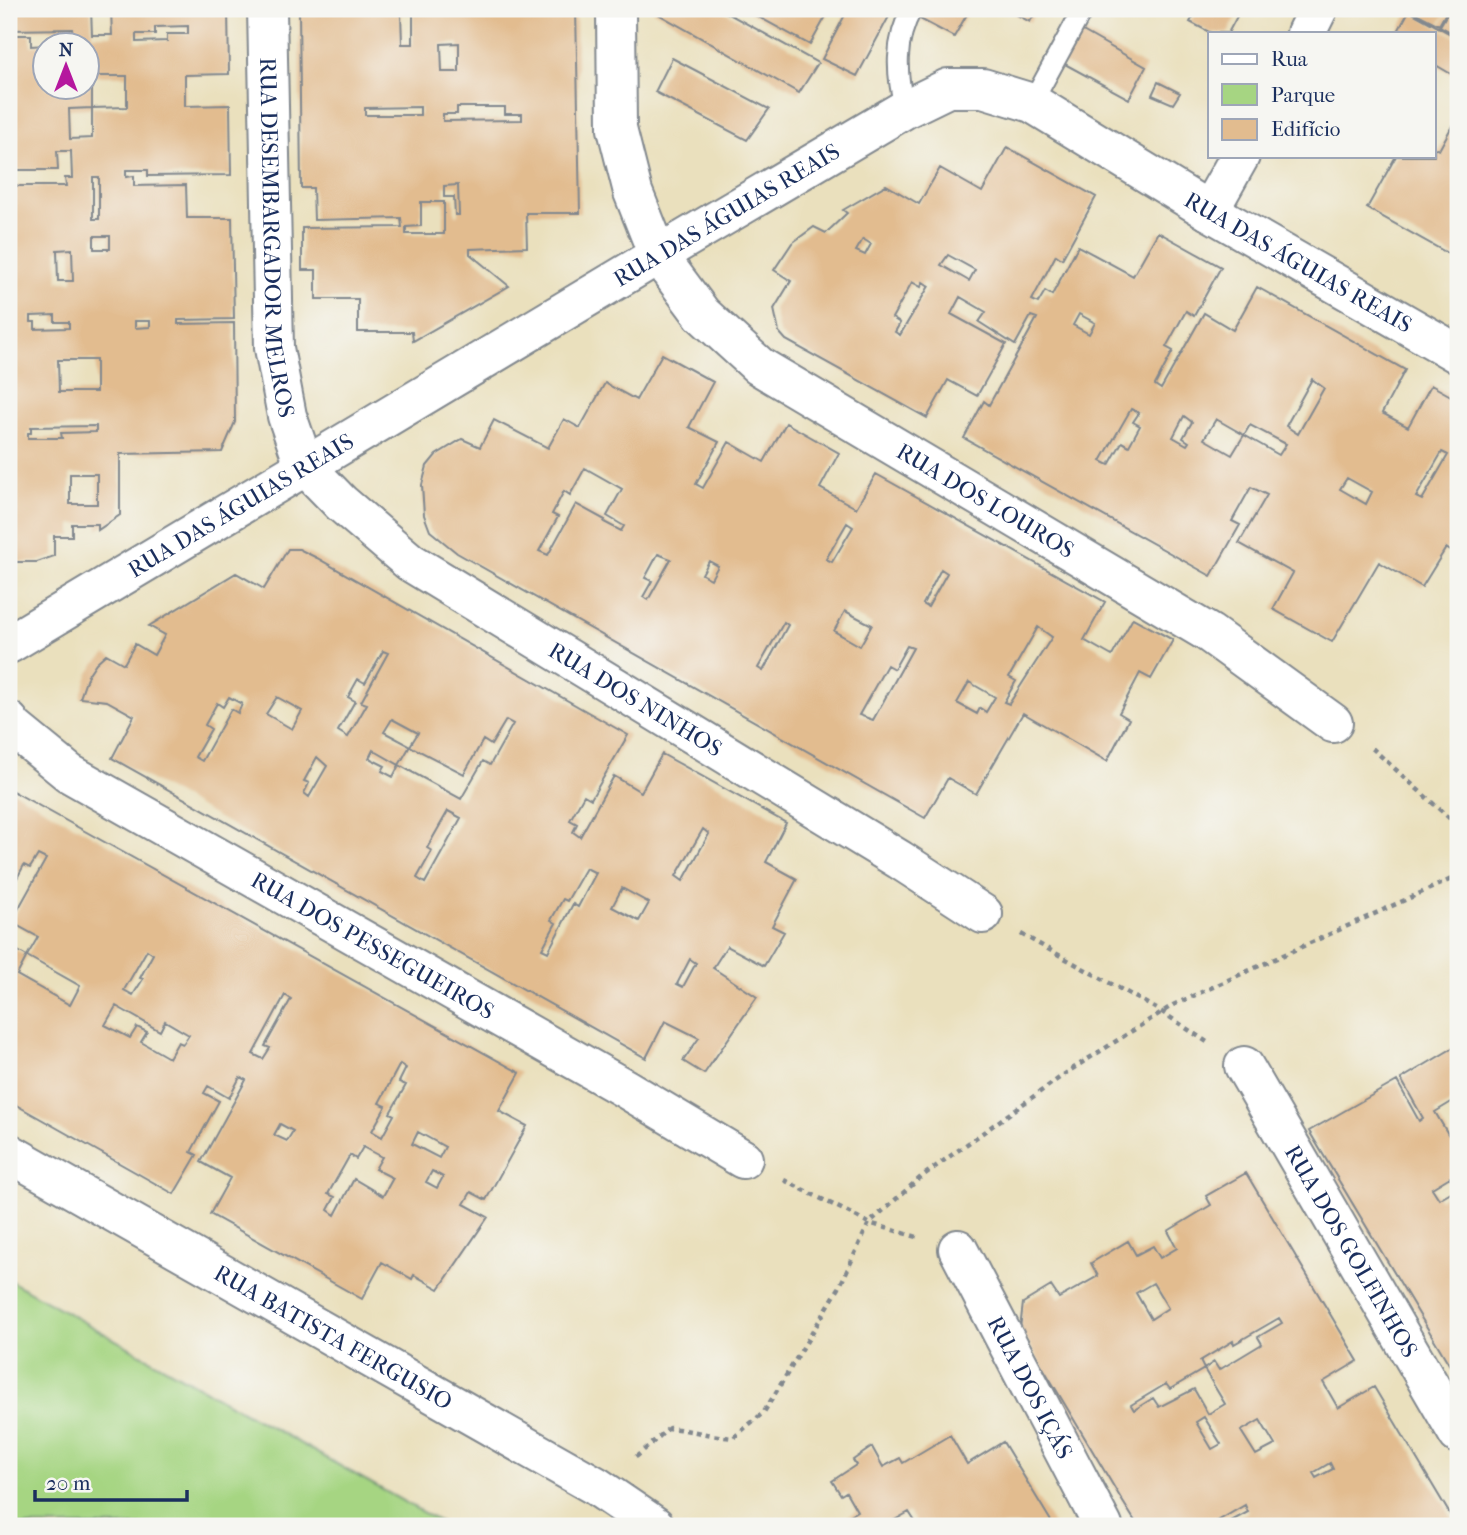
<svg xmlns="http://www.w3.org/2000/svg" width="1467" height="1535" font-family="'IM FELL French Canon',serif">
<rect width="100%" height="100%" fill="#f6f6f2"/>
<filter id="ink" filterUnits="userSpaceOnUse"><feTurbulence type="fractalNoise" baseFrequency=".0143" numOctaves="2"/><feDisplacementMap in="SourceGraphic" scale="14" xChannelSelector="R" yChannelSelector="G"/><feConvolveMatrix kernelMatrix="1 2 1 2 8 2 1 2 1" color-interpolation-filters="sRGB"/></filter>
<filter id="wash" filterUnits="userSpaceOnUse"><feTurbulence type="fractalNoise" baseFrequency=".00686" numOctaves="4" result="noise"/><feDisplacementMap in="SourceGraphic" scale="28" xChannelSelector="R" yChannelSelector="G"/><feGaussianBlur stdDeviation="1.57" result="paint"/><feColorMatrix in="noise" values="0 0 0 0 0 0 0 0 0 0 0 0 0 0 0 0 0 1.4 0 .05"/><feComposite in="paint" operator="in"/></filter>
<g filter="url(#wash)">
<rect width="100%" height="100%" fill="#eae0bd"/>
<!-- green -->
<path fill="#a6d582" stroke="#608270" stroke-width="2" d="M9 1280 447 1526H9Z"/>
<g id="blocks">
<!-- building -->
<path fill="#e2bc8f" fill-rule="evenodd" d="M9 9H91L92 35H112L111 9H228L229 74 185 75V106L230 105 231 175 148 176V170H126V177L134 176V186L186 185 187 218H232L234 319 178 320V324L234 323 235 422 222 452 120 454V515L98 530V524H72V536H54V556L37 562H14L13 536H9V186H66L65 178H72L71 151H57L58 170H9V35H31V46L46 45V88H88V46H74L72 29 9 30ZM188 26V34H167V41L136 42V34H155V27ZM92 76H127V107L92 108V138L70 139 69 109 92 108ZM93 177H99V219H93ZM94 236H110V249H94ZM72 249 73 281H58L57 250ZM55 315V322H69V328L35 329V322H31V316ZM135 321H150V327L135 328ZM58 360H96V392H59ZM96 426V432L61 433 62 438H28V433H31V427ZM70 474H97V504H70Z
M299 9H576L580 213H526L527 247 470 249V254L509 286 413 341 412 332H358V299H316V270H302V228L402 227 401 218 314 220 313 188H301ZM401 14H413V44H402ZM459 43V72H442L441 44ZM420 107V115H365V108ZM457 107H505V114H522V120L443 121V114H457ZM458 185 459 215H455L454 197H444V186ZM421 202H444V234H406V227L421 226Z
M654 9H720L818 63 799 93 653 11Z
M744 9H830L810 45Z
M848 9H893L857 76 822 59Z
M926 9H970L954 37 920 19Z
M1006 9H1037L1030 22Z
M1198 9H1241L1228 33H1211L1190 22Z
M1408 9H1448L1439 25Z
M1450 9H1458V36L1440 26Z
M1409 11 1458 38V78L1434 64V33H1397Z
M1081 30 1146 67 1129 99 1063 63Z
M672 58 769 109 747 140 655 92Z
M1158 82 1180 93 1173 104 1152 95Z
M1458 115V259L1367 208 1396 156H1434V148L1439 150Z
M1007 147 1096 197 1062 259 1056 255 1032 300 1038 303 1045 291 1052 295 1078 246 1133 276 1158 232 1221 267 1194 316 1186 311 1166 347 1173 351 1155 385 1161 389 1204 313 1233 330 1257 287 1405 370 1382 413 1408 427 1431 385 1458 400V556L1446 548 1422 587 1379 562 1332 642 1273 609 1293 573 1239 543 1267 495 1251 487 1232 521 1240 525 1211 576 964 438 984 401 989 405 1037 318 1031 316 1015 345 979 322 986 312 960 297 951 314 1006 344 977 396 948 380 927 418 786 340 779 332 774 309 791 281 774 270 792 243 814 227 826 233 847 213 843 210 886 185 919 204 940 168 982 192ZM863 239 871 244 865 255 856 251ZM948 255 975 270 969 281 941 265ZM912 282 921 287 923 282 929 286 900 335 895 332 900 323 892 318ZM1079 314 1095 323 1089 334 1073 325ZM1312 379 1324 388 1298 434 1286 426ZM1131 409 1139 413 1133 422 1140 426 1129 446 1122 442 1109 465 1101 461ZM1184 416 1192 422 1183 438 1189 442 1187 445 1173 437ZM1216 419 1244 435 1250 425 1286 444 1279 455 1244 435 1232 455 1204 439ZM1442 452 1448 455 1422 500 1416 497ZM1347 478 1372 492 1366 504 1340 489Z
M662 354 713 382 689 427 719 442 696 484 703 488 729 442 764 462 786 423 839 453 820 488 856 508 876 474 1105 602 1084 640 1112 656 1133 618 1173 640 1151 679 1140 673 1119 713 1129 719 1107 761 1023 713 976 794 948 778 925 818 457 553 430 531 424 515 422 485 427 466 436 455 462 439 480 447 494 420 548 448 564 419 580 428 605 383 636 400ZM585 468 622 489 607 516 624 526 621 531 604 522 605 520 576 504 548 555 539 551 558 517 552 514 564 491 570 495ZM847 523 853 527 832 562 826 559ZM658 554 671 559 648 600 643 597 652 581 645 578ZM709 561 718 566 711 579 702 574ZM941 569 947 573 928 607 923 604ZM845 611 872 625 860 646 834 631ZM784 622 788 625 763 671 758 668ZM1038 627 1052 637 1009 704 1004 702 1016 681 1009 677ZM907 646 913 648 873 720 859 715 887 665 894 669ZM969 682 995 697 986 712 980 708 977 714 957 703Z
M288 549H299L317 558 628 735 591 799 584 795 570 820 577 824 573 832 580 837 614 776 641 792 662 754 786 823 766 862 797 879 772 926 784 932 764 966 727 946 713 968 757 997 704 1074 683 1061 699 1038 665 1021 646 1058 112 758 134 716 107 701 80 698 88 675 96 663 106 654 124 664 135 644 154 655 165 635 149 626 236 573 264 589ZM383 651 388 653 361 702 367 704 348 737 338 731 355 701 348 697 358 679 365 683ZM229 697 242 704 238 713 231 709 202 761 195 757 211 729 205 725 217 703 223 707ZM277 697 302 711 292 729 266 714ZM392 719 418 733 410 746 384 732ZM506 720 513 724 490 765 483 761 461 799 399 765 410 746 464 774 483 740 491 745ZM373 750 399 765 393 777 382 771 385 766 369 758ZM317 757 327 766 309 797 304 793 309 783 304 781ZM448 811 461 818 425 883 417 878 432 851 427 848ZM703 829 709 834 683 881 676 876ZM586 868 596 873 578 907 573 904 548 952 542 949 556 923 551 920 563 899 567 901ZM622 888 649 903 639 921 612 907ZM690 959 696 963 683 987 677 984Z
M9 789 520 1073 499 1111 527 1126 486 1200 471 1192 464 1204 488 1217 439 1289 414 1275 412 1279 382 1262 362 1299 210 1214 230 1178 201 1162 246 1080 240 1077 229 1098 208 1086 204 1093 219 1101 191 1152 197 1155 174 1194 9 1101V946L27 956 38 937 11 922 46 859 38 855 30 868 24 865 9 893ZM147 950 153 954 140 978 143 979 133 995 124 990ZM27 956 80 986 70 1005 17 975ZM285 995 291 999 265 1046 270 1048 263 1059 253 1054ZM116 1006 160 1031 165 1021 189 1035 183 1044 178 1042 169 1058 141 1042 147 1032 137 1027 130 1038 105 1025ZM400 1064 406 1068 399 1082 406 1085 390 1113 394 1115 382 1137 372 1131 386 1106 379 1103ZM280 1124 293 1131 287 1141 274 1135ZM418 1132 445 1147 439 1158 412 1144ZM363 1147 382 1157 375 1169 393 1178 383 1196 354 1179 335 1215 328 1210 335 1197 328 1194 350 1155 356 1159ZM432 1171 443 1177 437 1188 426 1182Z
M1458 1045V1098L1435 1112 1451 1139 1458 1134V1180L1454 1183 1450 1177 1432 1188 1439 1199 1458 1188V1379L1309 1131 1397 1081 1419 1121 1423 1118 1401 1079Z
M1246 1173 1358 1361 1323 1382 1338 1408 1374 1387 1457 1526H1222L1248 1512 1245 1505 1209 1526H1138L1123 1502 1020 1329 1023 1303 1051 1286 1059 1298 1098 1276 1091 1263 1128 1241 1136 1255 1153 1246 1160 1258 1177 1248 1168 1231 1211 1205 1206 1196ZM1153 1283 1168 1308 1151 1319 1136 1293ZM1279 1318 1282 1323 1258 1337 1262 1344 1219 1370 1214 1362 1204 1369 1225 1404 1208 1414 1194 1389 1159 1407 1153 1398 1134 1410 1131 1405 1166 1384 1170 1389 1204 1369 1200 1361 1233 1341 1234 1344ZM1204 1417 1221 1444 1212 1449 1196 1422ZM1260 1420 1275 1445 1256 1455 1241 1431ZM1330 1463 1333 1469 1316 1478 1313 1473Z
M950 1435 967 1464 1003 1442 1054 1526H918L909 1512 891 1522 894 1526H833L857 1511 846 1492 841 1495 832 1481 856 1465 853 1460 872 1447 883 1467 900 1458 903 1463Z"/>
</g>
</g>
<g filter="url(#ink)">
<use href="#blocks" fill-opacity="0" stroke="#82888e" stroke-width="2"/>
<g fill="none" stroke-linecap="round" stroke-linejoin="round">
<!-- lane casing -->
<g stroke="#82888e" stroke-width="23">
<path id="lane" d="M1032 103 1083 9
M905 109C896 75 894 41 912 9"/>
</g>
<!-- street casing -->
<g stroke="#82888e" stroke-width="42">
<g id="street">
<path id="s1" d="M267 9 274 348 287 416 304 465 341 503 410 562 900 860 983 914"/>
<path id="s2" d="M616 9 617 129 633 192 658 255 702 314 759 366 1209 633 1333 723"/>
<path d="M1306 33 1318 9"/>
<path d="M1209 211 1240 156"/>
<path id="s3" d="M9 644 658 255 905 109 948 88H983L1032 103 1209 211 1458 354"/>
<path id="s4" d="M9 721 14 728 69 773 626 1089 743 1159"/>
<path id="s5" d="M1244 1066 1458 1434"/>
<path id="s6" d="M9 1153 596 1486 655 1526"/>
<path id="s7" d="M958 1249 1103 1526"/>
</g>
</g>
<!-- path -->
<path stroke="#82888e" stroke-width="4.5" stroke-dasharray="5 5" stroke-linecap="butt" d="M1372 748 1458 826
M1021 934 1162 1012 1207 1042
M784 1180 869 1223 917 1237
M636 1457 669 1428C691 1430 711 1436 733 1438L764 1412 839 1288 869 1223 921 1177 1069 1071 1173 1005 1458 876"/>
<!-- lane -->
<use href="#lane" stroke="#fff" stroke-width="19"/>
<!-- street -->
<use href="#street" stroke="#fff" stroke-width="38"/>
</g>
</g>
<g text-anchor="middle" stroke-width="7" stroke-linejoin="round" paint-order="stroke">
<!-- street labels -->
<g font-size="23" fill="#1b2f5e" stroke="#f6f6f2">
<text dy="8" stroke="none"><textPath href="#s3" startOffset="836">RUA DAS ÁGUIAS REAIS</textPath></text>
<text dy="8" stroke="none"><textPath href="#s1" startOffset="229">RUA DESEMBARGADOR MELROS</textPath></text>
<text dy="8" stroke="none"><textPath href="#s3" startOffset="1488">RUA DAS ÁGUIAS REAIS</textPath></text>
<text dy="8" stroke="none"><textPath href="#s2" startOffset="667">RUA DOS LOUROS</textPath></text>
<text dy="8" stroke="none"><textPath href="#s3" startOffset="270">RUA DAS ÁGUIAS REAIS</textPath></text>
<text dy="8" stroke="none"><textPath href="#s1" startOffset="868">RUA DOS NINHOS</textPath></text>
<text dy="8" stroke="none"><textPath href="#s4" startOffset="429">RUA DOS PESSEGUEIROS</textPath></text>
<text dy="8" stroke="none"><textPath href="#s5" startOffset="214">RUA DOS GOLFINHOS</textPath></text>
<text dy="8" stroke="none"><textPath href="#s6" startOffset="373">RUA BATISTA FERGUSIO</textPath></text>
<text dy="8" stroke="none"><textPath href="#s7" startOffset="156">RUA DOS IÇÁS</textPath></text>
</g>
</g>
<!-- margin -->
<rect width="1467" height="1535" fill="none" stroke="#f6f6f2" stroke-width="35"/>
<!-- legend -->
<rect x="1208" y="32" width="228" height="126" fill="#f6f6f2" stroke="#9ea6b7" stroke-width="2"/>
<rect x="1222" y="54" width="35" height="10" fill="#ffffff" stroke="#9ea6b7" stroke-width="2"/>
<text x="1271" y="66" font-size="21" fill="#1b2f5e">Rua</text>
<rect x="1222" y="84" width="35" height="21" fill="#a6d582" stroke="#9ea6b7" stroke-width="2"/>
<text x="1271" y="102" font-size="21" fill="#1b2f5e">Parque</text>
<rect x="1222" y="119" width="35" height="21" fill="#e2bc8f" stroke="#9ea6b7" stroke-width="2"/>
<text x="1271" y="136" font-size="21" fill="#1b2f5e">Edifício</text>
<!-- north arrow -->
<g transform="translate(66 66)"><circle r="33" fill="#f6f6f2" stroke="#9ea6b7" stroke-width="2"/>
<path d="M0-5L12 26L0 18L-12 26Z" fill="#b5179e"/>
<text y="-10" font-size="19" font-weight="bold" text-anchor="middle" fill="#1b2f5e">N</text>
</g>
<!-- scale -->
<path d="M35 1490v10h152v-10" fill="none" stroke="#1b2f5e" stroke-width="3.5"/>
<text x="46" y="1490" font-size="21" fill="#1b2f5e" stroke="#f6f6f2" stroke-width="5" paint-order="stroke">20 m</text>
</svg>
